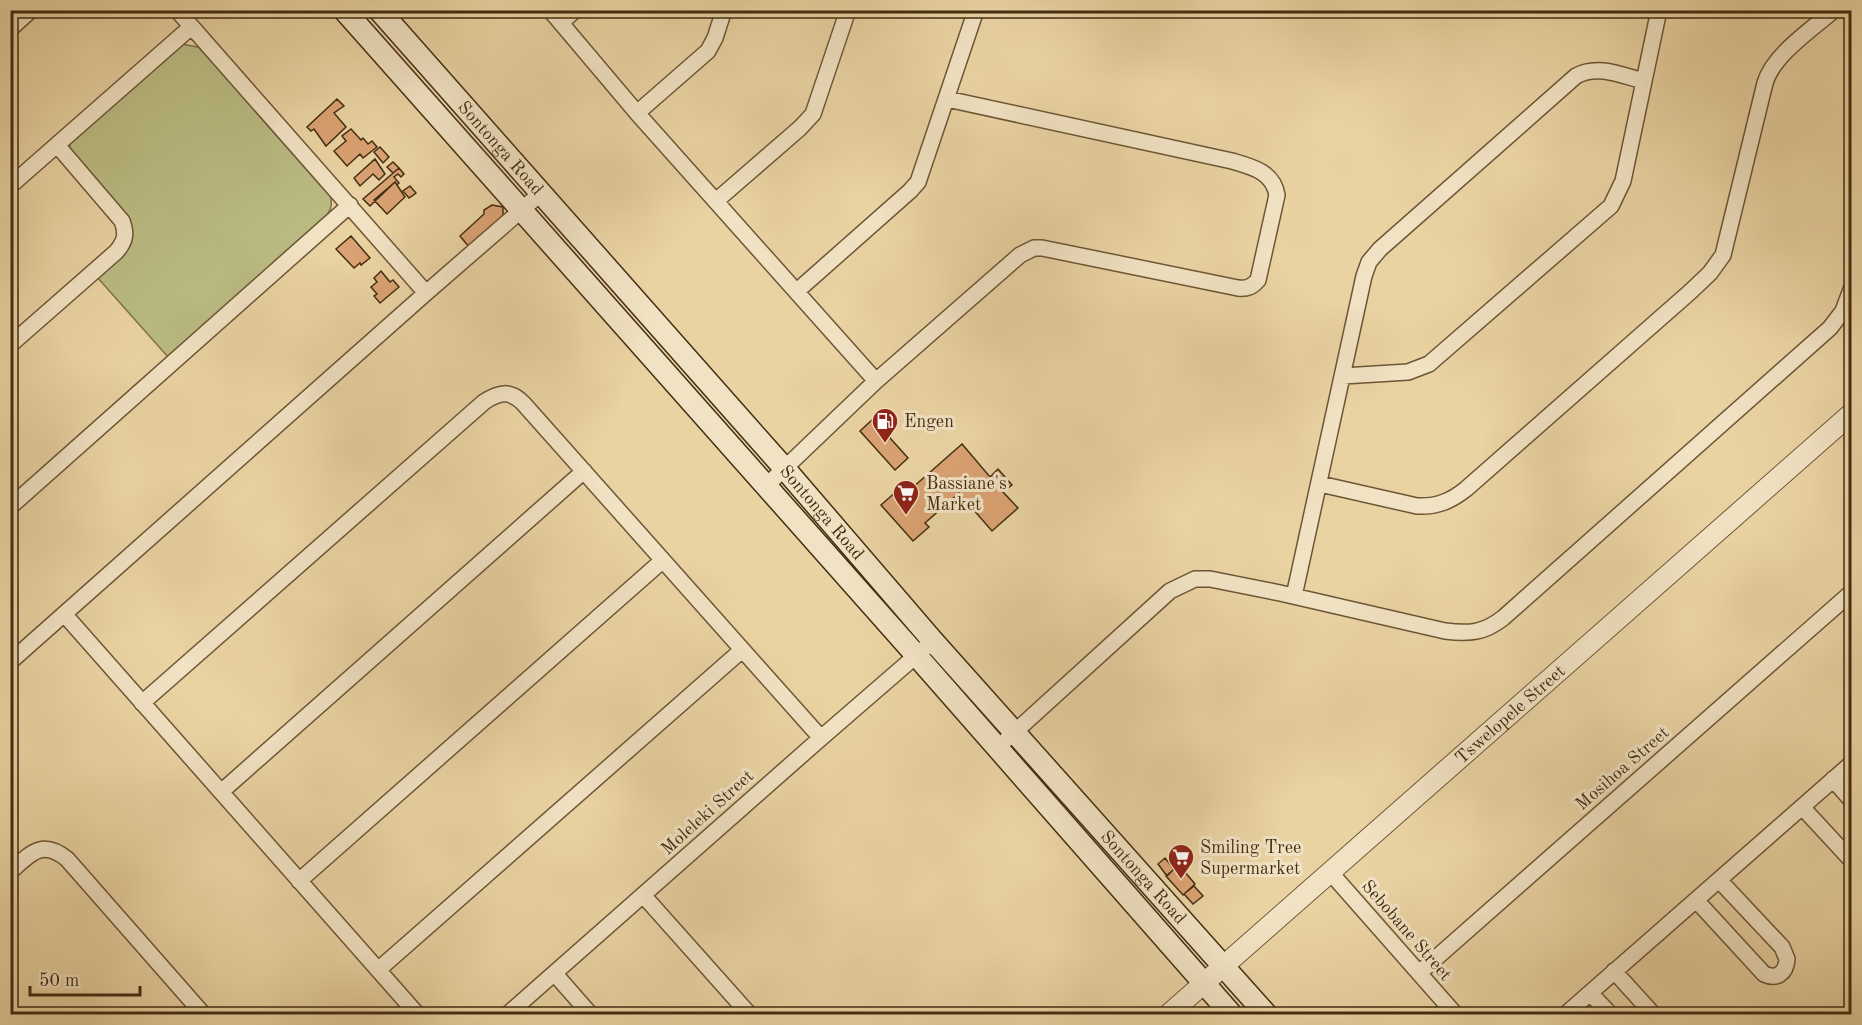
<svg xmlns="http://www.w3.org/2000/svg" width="1862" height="1025" font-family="'Old Standard TT',serif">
<rect width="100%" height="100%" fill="#ead3a3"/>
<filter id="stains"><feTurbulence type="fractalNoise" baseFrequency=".00333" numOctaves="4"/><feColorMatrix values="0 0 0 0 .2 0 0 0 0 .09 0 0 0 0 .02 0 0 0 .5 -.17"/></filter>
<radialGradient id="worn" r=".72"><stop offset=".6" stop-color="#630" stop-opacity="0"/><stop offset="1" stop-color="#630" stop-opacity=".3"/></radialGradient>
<!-- green -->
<path fill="#babb83" stroke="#7e744a" stroke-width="1.5" d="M181 44 203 48 329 192C333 202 332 209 325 218L168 357 97 277 131 238 132 229 128 219 69 150 71 141Z"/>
<!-- building -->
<path fill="#daa273" stroke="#432d12" stroke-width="1.5" d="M337 99 344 106 334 113 346 127 326 146 314 129 311 131 307 127Z
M351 129 361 140 363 138 368 144 372 141 377 147 363 158 360 154 347 166 334 151 346 141 342 136Z
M380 147 389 157 383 163 374 152Z
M375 159 385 174 379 180 373 174 360 186 354 178Z
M393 162 399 168 393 173 387 167Z
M399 168 404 174 401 177 398 174 394 177 399 183 397 185 395 182 370 206 363 199Z
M395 182 405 197 387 214 374 200Z
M410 186 416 193 409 198 403 191Z
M492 205 503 207V217L469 247 460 236 484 214V210Z
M351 236 370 258 361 265 360 263 354 268 336 249Z
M381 271 390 282 393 280 399 287 380 303 374 296 377 294 371 287 377 282 374 278Z
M873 419 908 458 895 470 860 431Z
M962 444 990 477 998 469 1012 485 1003 492 1018 508 992 531 959 493 925 523 929 527 913 541 881 505 898 490 903 496Z
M1165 858 1174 869 1167 876 1158 864Z
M1179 865 1195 884 1183 895 1166 876Z
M1194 886 1203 896 1193 904 1184 894Z"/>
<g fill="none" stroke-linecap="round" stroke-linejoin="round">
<!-- minor casing -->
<g stroke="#6d5636" stroke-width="18">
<path id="minor" d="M177 10 426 293
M550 10 637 113 876 381
M561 23 575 10
M10 29 31 10
M637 113 708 51 715 38 724 10
M10 186 191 27
M717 200 800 128 813 114 848 10
M797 291 910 191 918 182 976 10
M10 345 116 252C125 242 127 234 122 221L57 145
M1343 376 1408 372 1429 364 1611 206 1623 181 1659 10
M1320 484 1417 506C1437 507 1451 501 1466 489L1690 292 1710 273 1723 255 1765 83C1773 55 1811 30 1834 10
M766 486 876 381 1020 255 1034 248H1042L1238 288C1247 289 1252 287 1258 280L1277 195C1273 172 1253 167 1232 161L947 99
M10 507 350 205
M1294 596 1364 276 1369 262 1380 249 1576 76C1597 64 1621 75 1643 81
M65 615 417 1014
M10 662 426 293 541 193
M142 703 484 402C499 392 510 390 523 403L821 738
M1007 739 1170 591 1195 579H1210L1280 593 1445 631C1469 634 1484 633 1503 618L1830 328 1843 311 1852 287
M1833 779 1852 801
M221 792 584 471
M1802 807 1852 861
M10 872C31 853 42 839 67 859L203 1014
M1330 872 1455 1014
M299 881 662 561
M643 895 749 1014
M1696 900 1764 974C1777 980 1786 973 1787 959L1782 947 1719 880
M378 970 742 650
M1614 971 1653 1014
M1419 973 1852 592
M555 974 590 1014
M1590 993 1610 1014
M508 1014 821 738 933 641
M1566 1014 1852 763"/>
</g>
<!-- tertiary casing -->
<g stroke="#6d5636" stroke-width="22">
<g id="tertiary">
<path id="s1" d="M1169 1014 1852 413"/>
</g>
</g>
<!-- secondary casing -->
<g stroke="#432d12" stroke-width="24">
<g id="secondary">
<path d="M344 10 916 655 1231 1014"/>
<path id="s2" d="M379 10 785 469 933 641 1266 1014"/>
</g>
</g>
<!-- minor -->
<use href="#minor" stroke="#f1e2c3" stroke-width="15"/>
<!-- tertiary -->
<use href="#tertiary" stroke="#f1e2c3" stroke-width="20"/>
<!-- secondary -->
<use href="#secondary" stroke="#f1e2c3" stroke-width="21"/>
</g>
<!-- icons -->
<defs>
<g id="fuel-pin" transform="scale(1.35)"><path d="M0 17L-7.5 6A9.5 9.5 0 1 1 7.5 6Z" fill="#8f2418" stroke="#f1e2c3"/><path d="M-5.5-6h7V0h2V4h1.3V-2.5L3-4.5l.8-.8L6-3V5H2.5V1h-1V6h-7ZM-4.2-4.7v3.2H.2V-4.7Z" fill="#fff"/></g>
<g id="supermarket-pin" transform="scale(1.35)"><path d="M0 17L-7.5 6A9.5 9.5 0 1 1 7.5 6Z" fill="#8f2418" stroke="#f1e2c3"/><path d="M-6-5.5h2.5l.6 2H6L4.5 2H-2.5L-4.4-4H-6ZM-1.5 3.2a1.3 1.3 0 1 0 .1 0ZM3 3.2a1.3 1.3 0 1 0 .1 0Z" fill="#fff"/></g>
</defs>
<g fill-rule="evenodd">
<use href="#fuel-pin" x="885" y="421"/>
<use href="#supermarket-pin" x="906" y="493"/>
<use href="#supermarket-pin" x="1181" y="857"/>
</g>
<g text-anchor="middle" stroke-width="6" stroke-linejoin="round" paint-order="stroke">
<!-- street labels -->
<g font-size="18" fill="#432d12" stroke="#f1e2c3">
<text dy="6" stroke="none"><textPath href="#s2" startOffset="184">Sontonga Road</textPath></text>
<text dy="6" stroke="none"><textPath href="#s2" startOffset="670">Sontonga Road</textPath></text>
<text dy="6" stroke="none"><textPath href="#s1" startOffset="454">Tswelopele Street</textPath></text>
<text transform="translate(1622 768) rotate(-41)" y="6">Mosihoa Street</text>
<text transform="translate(707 812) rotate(-42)" y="6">Moleleki Street</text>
<text dy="6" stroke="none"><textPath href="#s2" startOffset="1156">Sontonga Road</textPath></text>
<text transform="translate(1407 930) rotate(49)" y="6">Sebobane Street</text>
</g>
<!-- poi labels -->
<g font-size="18" fill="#432d12" stroke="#f1e2c3" text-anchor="start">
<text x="904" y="427">Engen</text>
<text x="926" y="489">Bassiane's<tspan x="926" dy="21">Market</tspan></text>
<text x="1200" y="853">Smiling Tree<tspan x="1200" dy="21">Supermarket</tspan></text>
</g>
</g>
<!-- margin -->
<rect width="1862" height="1025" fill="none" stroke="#ead3a3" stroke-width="36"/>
<rect x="12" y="12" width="1838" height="1001" fill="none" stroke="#432d12" stroke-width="3"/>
<rect x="18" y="18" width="1826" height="989" fill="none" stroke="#432d12" stroke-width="1.5"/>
<!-- scale -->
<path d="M30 986v9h110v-9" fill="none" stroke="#432d12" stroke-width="3"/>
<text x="39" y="986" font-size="18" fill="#432d12" stroke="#f1e2c3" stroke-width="4.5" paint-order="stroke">50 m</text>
<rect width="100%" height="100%" filter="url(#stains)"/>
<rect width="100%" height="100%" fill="url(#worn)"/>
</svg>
